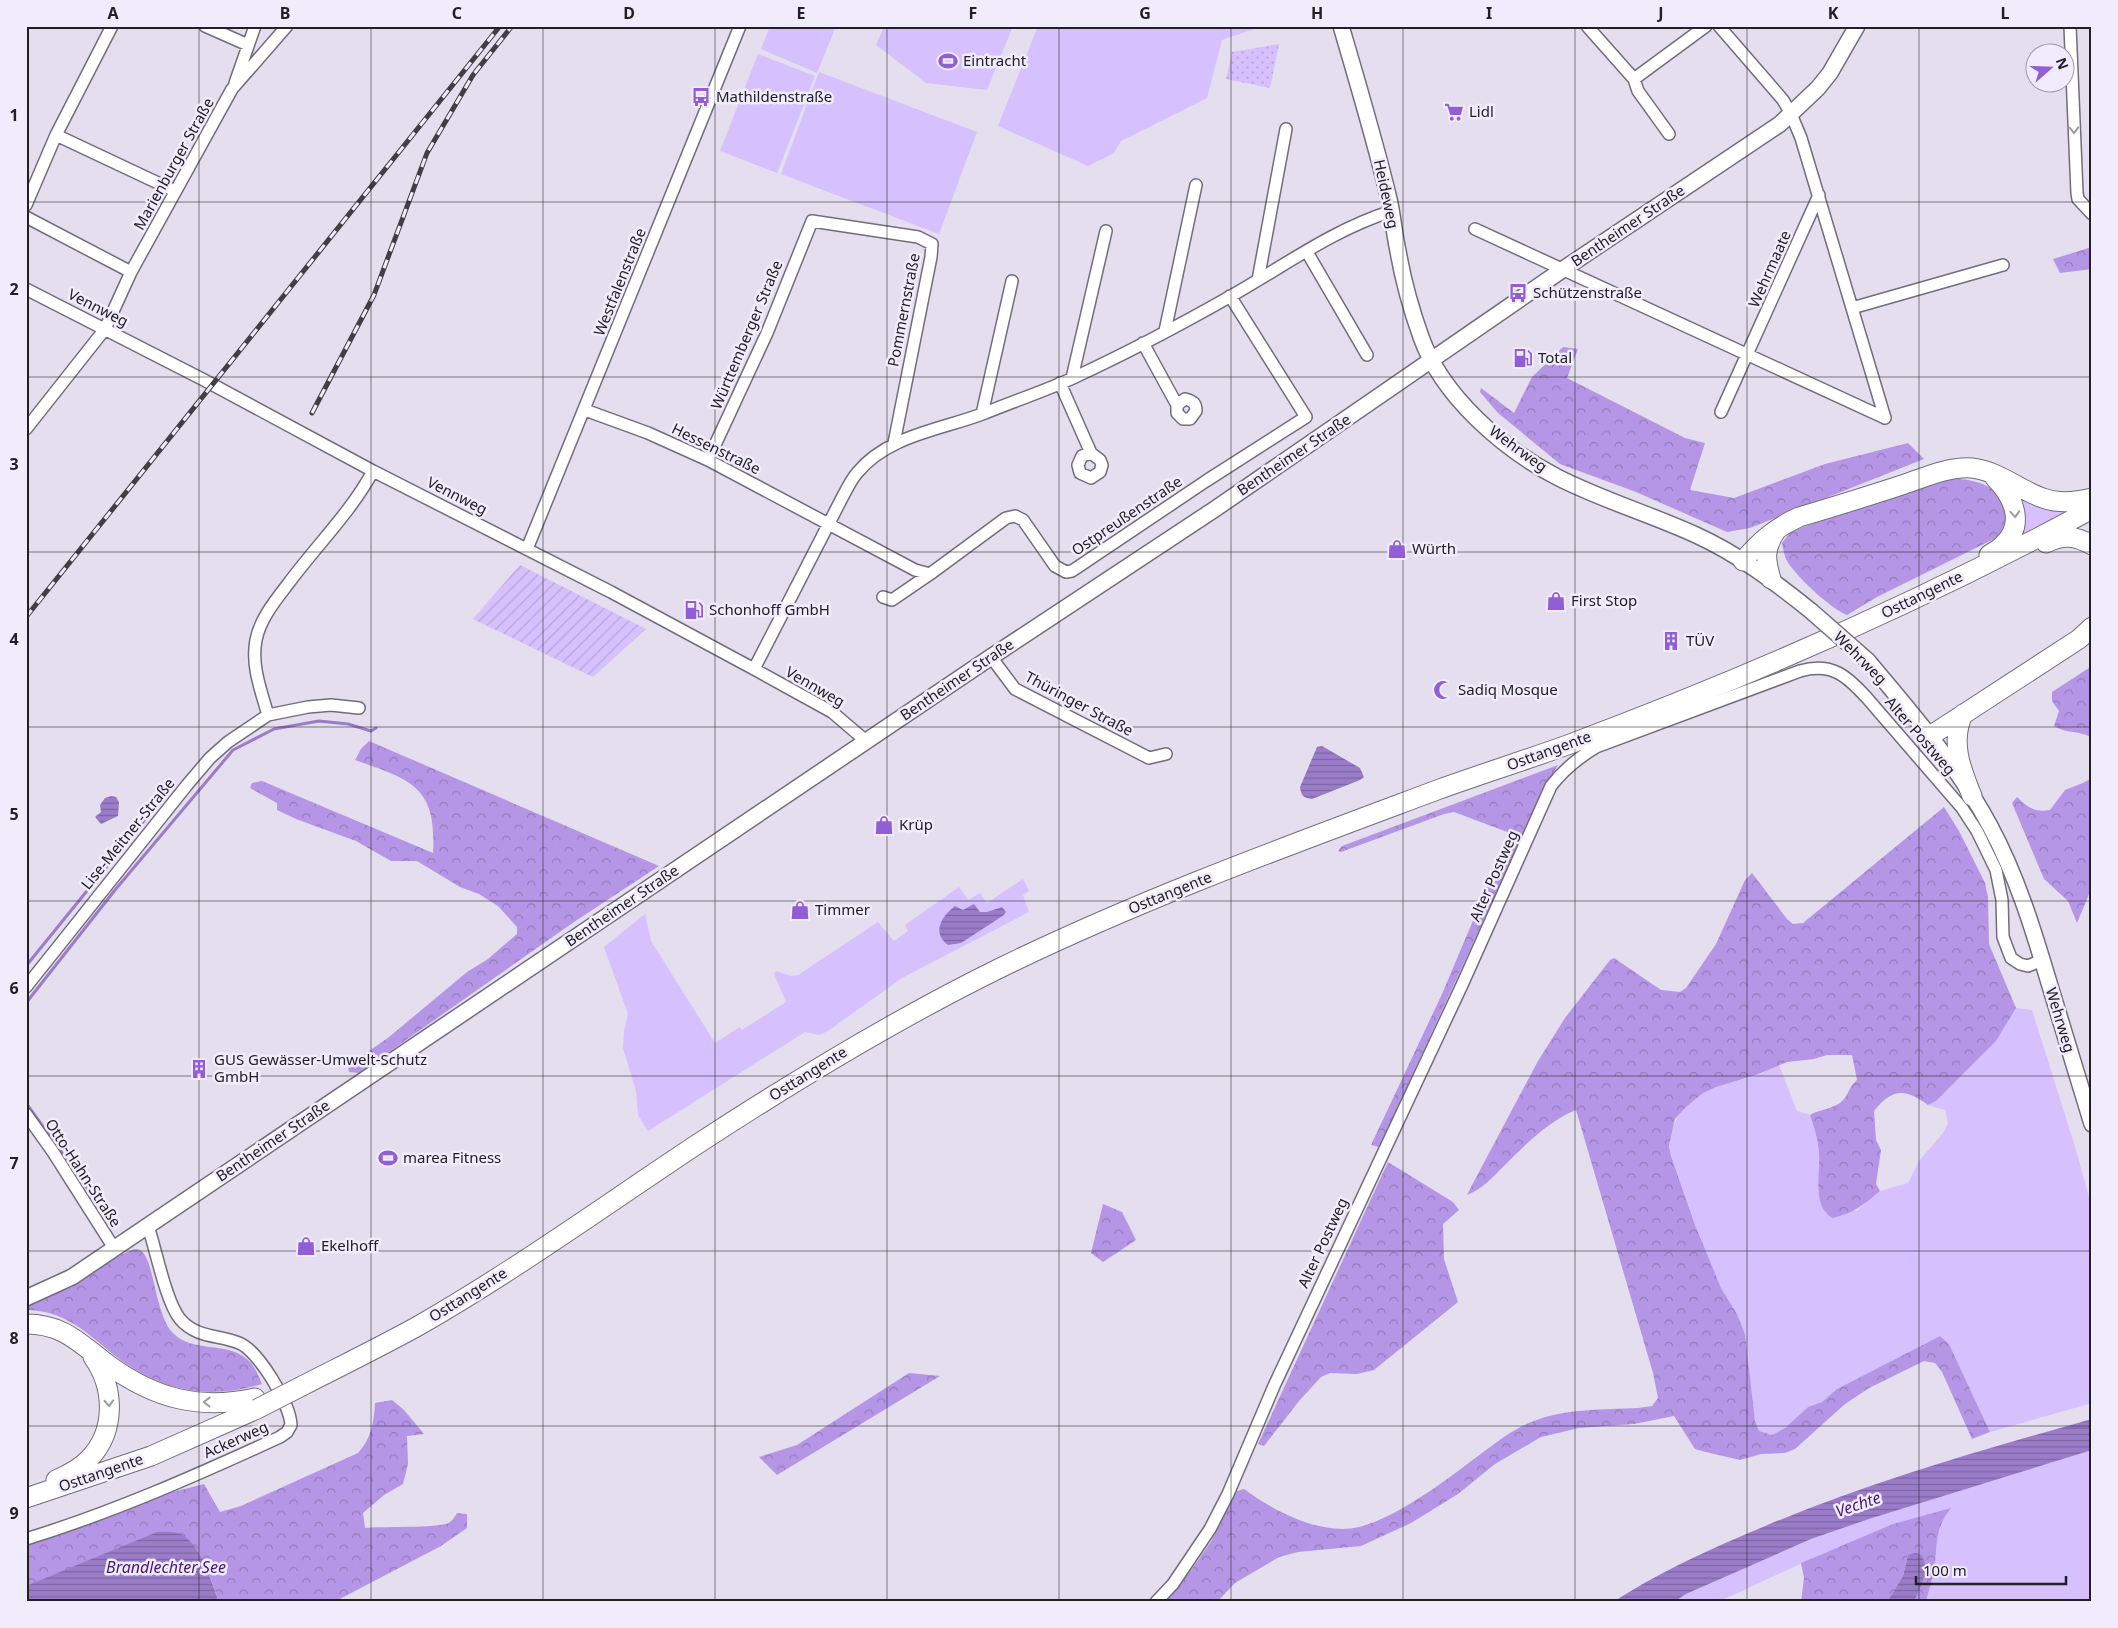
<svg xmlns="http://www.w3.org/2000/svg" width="2118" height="1628" font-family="'Noto Sans',sans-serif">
<defs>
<pattern id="forest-crowns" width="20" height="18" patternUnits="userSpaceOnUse" patternTransform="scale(1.25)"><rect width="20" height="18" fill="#b596e6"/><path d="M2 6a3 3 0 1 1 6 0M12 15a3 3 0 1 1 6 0" fill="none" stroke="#937aba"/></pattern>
<pattern id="park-dots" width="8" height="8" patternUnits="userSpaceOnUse" patternTransform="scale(1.25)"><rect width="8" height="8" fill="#d6c0fd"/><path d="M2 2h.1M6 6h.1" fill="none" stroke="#b7a5d9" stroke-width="1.8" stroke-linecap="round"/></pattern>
<pattern id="garden-furrows" width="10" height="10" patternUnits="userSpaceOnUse" patternTransform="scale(1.25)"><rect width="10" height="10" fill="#d6c0fd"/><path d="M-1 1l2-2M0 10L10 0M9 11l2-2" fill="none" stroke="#b7a5d9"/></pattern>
<pattern id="water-rules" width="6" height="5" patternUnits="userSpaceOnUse" patternTransform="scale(1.25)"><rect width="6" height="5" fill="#9a7cc9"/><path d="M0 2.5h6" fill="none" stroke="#7d65a3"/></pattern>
</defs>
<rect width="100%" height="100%" fill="#e4deee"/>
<!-- grass -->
<path fill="#d6c0fd" d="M770 26H836L817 73 761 49Z
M884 26H1013L987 90 926 83 876 45Z
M1038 26H1263L1222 40 1207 98 1121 141 1114 153 1088 166 998 126Z
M758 54 815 76 777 173 720 151Z
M819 72 977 132 939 234 781 174Z
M2013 488 2070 510 2019 539Z
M1023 879 1029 891 1023 895 1029 912 902 978 828 1031 819 1035 805 1032 648 1131 638 1115 636 1091 623 1048 624 1031 628 1014 604 947 645 914 651 941 715 1043 740 1027 742 1030 786 1002 774 974 776 971 791 976 798 975 878 922 894 941 908 931 905 925 959 887 968 900 980 893 987 903Z
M2016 1008 2032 1010 2076 1150 2092 1208V1403L1990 1432 1949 1344 1940 1336 1837 1389 1822 1402 1808 1407 1785 1428 1772 1435 1759 1431 1755 1421 1745 1334 1737 1314 1721 1288 1706 1256 1671 1156C1665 1130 1681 1105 1704 1092 1720 1084 1738 1081 1755 1076 1763 1073 1771 1068 1779 1065L1797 1111 1810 1115C1819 1139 1823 1167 1818 1192L1856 1211 1880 1191 1908 1183 1919 1161 1943 1133 1948 1123 1945 1110 1928 1105 1936 1101 1996 1041Z
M2092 1450V1602H1926L1933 1574 1938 1530 1942 1520 1950 1508 1826 1552 1718 1602H1674L1686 1594 1811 1539 1869 1519Z"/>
<!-- forest -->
<path fill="url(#forest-crowns)" d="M2092 247V269L2060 273 2053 259Z
M1563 347 1578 349 1567 378 1685 438 1705 443 1690 490 1734 498 1825 464 1908 443 1924 459 1750 528 1727 532 1636 492 1560 464 1498 413 1480 392 1481 388 1514 413 1532 377Z
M1948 479C1964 478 1987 482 1997 494 2001 499 2004 506 2007 512L2003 531 1994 539 1877 597 1847 615C1831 609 1794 575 1786 559 1784 554 1783 548 1782 543L1791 531Z
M2092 666V738C2080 730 2067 734 2054 726L2059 711 2052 701V692Z
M369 741 659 866 574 922 359 1073 349 1072 348 1066 389 1037 467 972 488 959 517 934V927L498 906 479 894 460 887 417 861H391L356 841 296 819 277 810V803L250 788 252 783 262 781 433 853C437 786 411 780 355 760L361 749Z
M1558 765 1544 789 1379 1147 1371 1145 1442 994 1510 833 1454 812 1444 814 1341 852 1338 851 1342 846Z
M2092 778V887L2077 923 2068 901 2044 879 2012 803 2017 797C2027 807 2035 813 2050 810L2065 790 2083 783Z
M1944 807 1959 831 1985 883 1988 897 1989 944 2016 1008 1996 1041 1936 1101 1928 1105C1905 1088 1892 1088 1874 1111L1876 1140 1881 1150 1876 1184 1880 1191C1865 1204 1852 1214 1832 1218 1811 1204 1821 1174 1819 1153 1818 1139 1814 1127 1810 1115 1819 1109 1836 1109 1843 1100 1849 1094 1848 1088 1857 1080L1852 1055H1827L1814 1059 1787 1062 1756 1075 1716 1087 1703 1093 1686 1107 1675 1119 1673 1127 1669 1146 1671 1156 1695 1225 1721 1288 1737 1314 1745 1334 1755 1421 1759 1431 1772 1435 1785 1428 1808 1407 1822 1402 1837 1389 1940 1336 1949 1344 1990 1432 1972 1439 1942 1372 1935 1363 1924 1361 1869 1388 1845 1404 1795 1449 1785 1453 1761 1454 1740 1460 1706 1452 1695 1449 1674 1416 1634 1424 1579 1428 1541 1437 1495 1464 1458 1494 1411 1523 1361 1546 1298 1552 1279 1557 1235 1583 1217 1602H1166L1192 1569 1212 1540 1234 1492 1244 1489C1274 1511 1321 1536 1359 1527 1395 1518 1441 1484 1470 1462 1491 1447 1510 1430 1534 1421 1566 1408 1604 1410 1638 1408L1652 1406 1658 1398 1653 1373 1576 1110C1548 1121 1524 1146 1503 1167 1492 1178 1482 1189 1467 1195L1471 1187 1538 1061 1565 1018 1610 960 1614 958 1661 990 1680 992 1686 988 1716 944 1745 880 1752 873 1787 919 1793 924 1803 923Z
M1388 1162 1453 1202 1459 1210 1443 1224 1444 1259 1458 1302 1374 1370 1357 1374 1330 1373 1321 1377 1299 1401 1264 1446 1258 1444Z
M1103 1204 1122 1212 1136 1240 1103 1262 1091 1253Z
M134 1249C136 1249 139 1249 141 1251 154 1259 155 1313 172 1332 192 1355 231 1339 251 1363 256 1369 259 1377 262 1384 203 1402 156 1389 109 1351 84 1330 62 1310 26 1310V1306L72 1287 118 1256Z
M909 1373 940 1376 777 1475 759 1457 797 1445Z
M392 1400 404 1410 424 1434 407 1436 408 1464 403 1484 384 1495 363 1513 365 1528C382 1526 441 1529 450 1522 453 1520 455 1516 457 1513L467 1514V1528L441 1546 334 1602H219C208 1571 197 1530 157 1533L26 1587V1545L101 1520 161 1495 204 1484 220 1512 241 1506 358 1453C371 1439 374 1422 375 1403Z
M1951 1508C1932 1532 1939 1547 1933 1575 1931 1584 1928 1593 1926 1602H1914L1926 1570 1908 1555 1903 1576 1887 1602H1801L1804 1578 1801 1563 1893 1524Z"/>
<!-- park -->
<path fill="url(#park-dots)" d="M1279 44 1270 88 1226 79 1232 52Z"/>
<!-- garden -->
<path fill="url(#garden-furrows)" d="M520 565 646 629 593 677 473 619Z"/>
<!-- water -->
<path fill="url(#water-rules)" d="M1322 746 1360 768 1364 777 1360 780 1312 799C1304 798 1301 796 1300 787L1317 747Z
M111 796 116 797 119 802 118 816 101 824 95 817 101 812 100 805 105 798Z
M974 904 980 912H987L1002 907 1006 912 1004 915 961 943 948 945C931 932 942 916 955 906L963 910Z
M2092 1419V1450L1869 1519 1811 1539 1686 1594 1674 1602H1613C1655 1575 1699 1554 1744 1535 1856 1486 1974 1452 2092 1419Z
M157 1532C165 1532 172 1531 180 1534 200 1542 212 1583 219 1602H26V1586Z
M1915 1553 1920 1554C1932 1568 1920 1587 1914 1602H1887L1903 1576 1908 1555Z"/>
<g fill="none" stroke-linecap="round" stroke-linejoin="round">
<!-- stream -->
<path stroke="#9a7cc9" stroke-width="3" d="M26 966 151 812
M26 1003 115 890 233 750 274 729 319 721 348 724 371 731 376 728
M26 1103 95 1199 109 1213"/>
<!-- minor casing -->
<g stroke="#716d7a" stroke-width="14">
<path id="minor" d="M205 26 248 45
M1587 26 1634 79 1706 26
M1719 26 1783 100 1791 114 1801 138 1885 418
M2070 26 2077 193 2078 199 2092 214
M1634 79 1638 91 1669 134
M235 83 255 26
M56 135 175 191
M26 205 56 135 112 26
M26 217 131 272
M1475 229 1885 418
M1307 252 1367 355
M1258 280 1286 129
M26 289 204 380 373 471 611 592 754 669 832 712 866 741
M1852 308 2003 265
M1165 331 1196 185
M1143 343 1177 405V413L1183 419H1190L1196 411C1196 403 1193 401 1185 399L1177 405
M1072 378 1106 231
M1060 383 1091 453 1100 460 1102 465 1100 472 1091 478 1080 473 1078 465 1082 456 1091 453
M585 410 648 433 708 460 915 570 930 574 1006 518 1015 516 1023 520 1055 566 1066 572 1072 571 1206 481 1306 417 1230 296
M1721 412 1819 195
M982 414 1012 281
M26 429 105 329 131 272 232 89 287 26
M708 460 767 333 812 221 918 237 932 244 931 257 894 443
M527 549 740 26
M883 597 892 600 930 574
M991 657 1015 689 1149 758 1166 754
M754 669 843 496C847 489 851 480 857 473 888 435 941 430 985 413 1014 401 1045 391 1073 378 1127 353 1180 325 1231 296 1284 266 1334 229 1392 211
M268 715C261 691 251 665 256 640 260 619 275 601 288 584 316 546 351 512 373 471
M26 987 187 785 210 758 228 742 268 715 308 707 331 705 359 708
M26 1114 53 1152 114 1248
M26 1539C114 1512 197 1475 280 1437L287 1432 291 1425C290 1404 259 1351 239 1343 219 1335 196 1338 180 1319 166 1302 156 1250 148 1226
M1156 1602 1173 1584 1210 1529 1228 1494 1274 1386 1462 985 1551 786C1564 769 1578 758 1596 747L1800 671C1832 662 1847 676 1867 698L1962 808 1977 831 1996 870 2002 900 2003 937 2011 958 2020 964 2028 966 2042 960"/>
</g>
<!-- tertiary casing -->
<g stroke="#716d7a" stroke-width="18">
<path id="tertiary" d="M1341 26C1358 84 1375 141 1389 199 1393 216 1394 233 1398 251 1403 280 1411 309 1421 337 1442 396 1503 449 1557 477 1602 500 1650 514 1696 535 1738 554 1775 582 1811 611
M1868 661C1912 714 1958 766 1990 826 2017 876 2034 932 2050 986 2064 1032 2078 1078 2092 1124
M26 1298 72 1277 991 657 1215 509 1562 270 1780 124 1818 88 1830 73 1857 26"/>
</g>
<!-- primary casing -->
<g stroke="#716d7a" stroke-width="21">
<path id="primary" d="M2046 543C2063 534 2076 536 2092 545
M1989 555C1993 552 1998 550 2002 546 2026 525 2014 497 1995 478
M1743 561C1760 541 1775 528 1799 517 1833 507 1868 496 1902 485 1923 478 1949 466 1972 468 1999 471 2019 490 2043 498 2059 504 2076 502 2092 498
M1771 579C1765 559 1764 549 1776 531
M1963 714C1950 742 1961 769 1972 796
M1930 736 2079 639 2092 627
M26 1324C65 1324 81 1345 110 1366 156 1399 200 1410 255 1398
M302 1386C341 1366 380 1347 418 1326 514 1271 604 1206 696 1145 794 1081 894 1020 1000 968 1141 899 1290 845 1437 790 1481 774 1526 760 1570 744 1749 677 1924 600 2092 509
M56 1480C67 1475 81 1468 89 1459 116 1431 115 1388 93 1357
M26 1498 151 1456 257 1409"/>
</g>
<!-- minor -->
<use href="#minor" stroke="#fff" stroke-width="11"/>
<!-- tertiary -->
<use href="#tertiary" stroke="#fff" stroke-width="15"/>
<!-- primary -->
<use href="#primary" stroke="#fff" stroke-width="19"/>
<!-- rail casing -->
<g stroke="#413e46" stroke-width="5">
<path id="rail" d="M312 413 374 295 427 153 473 75 512 26
M26 617 500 26"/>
</g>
<!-- rail -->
<use href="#rail" stroke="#f1ecfb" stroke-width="3" stroke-dasharray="9" stroke-linecap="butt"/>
<!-- tertiary-bridge casing -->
<g stroke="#716d7a" stroke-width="18" stroke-linecap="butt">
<path id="tertiary-bridge" d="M1811 611 1868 661"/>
</g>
<!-- primary-bridge casing -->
<g stroke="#716d7a" stroke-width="21" stroke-linecap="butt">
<path id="primary-bridge" d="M257 1409 302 1386"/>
</g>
<!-- tertiary-bridge -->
<use href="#tertiary-bridge" stroke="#fff" stroke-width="15"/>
<!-- primary-bridge -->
<use href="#primary-bridge" stroke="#fff" stroke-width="19"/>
</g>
<!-- one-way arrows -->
<defs><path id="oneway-chevron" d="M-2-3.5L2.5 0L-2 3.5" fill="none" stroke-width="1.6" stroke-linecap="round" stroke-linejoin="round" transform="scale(1.25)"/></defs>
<g stroke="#9c9b9d">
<use href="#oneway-chevron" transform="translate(2074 130) rotate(88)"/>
<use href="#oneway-chevron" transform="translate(2015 514) rotate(86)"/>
<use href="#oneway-chevron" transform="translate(207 1402) rotate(-179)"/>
<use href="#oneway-chevron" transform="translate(109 1403) rotate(87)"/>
</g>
<!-- grid -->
<path fill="none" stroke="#222026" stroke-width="1" stroke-opacity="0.55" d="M199 26V1602M371 26V1602M543 26V1602M715 26V1602M887 26V1602M1059 26V1602M1231 26V1602M1403 26V1602M1575 26V1602M1747 26V1602M1919 26V1602M26 202H2092M26 377H2092M26 552H2092M26 727H2092M26 901H2092M26 1076H2092M26 1251H2092M26 1426H2092"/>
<!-- icons -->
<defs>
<g id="stadium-bare" transform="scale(1.5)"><path d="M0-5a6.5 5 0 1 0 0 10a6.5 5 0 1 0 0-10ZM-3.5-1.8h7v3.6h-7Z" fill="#925ed6" stroke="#f1ecfb" stroke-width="2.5" paint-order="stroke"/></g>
<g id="bus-bare" transform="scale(1.5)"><path d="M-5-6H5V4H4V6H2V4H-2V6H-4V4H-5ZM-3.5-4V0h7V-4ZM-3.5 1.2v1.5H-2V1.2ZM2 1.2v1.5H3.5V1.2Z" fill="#925ed6" stroke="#f1ecfb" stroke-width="2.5" paint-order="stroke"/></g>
<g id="supermarket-bare" transform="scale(1.5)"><path d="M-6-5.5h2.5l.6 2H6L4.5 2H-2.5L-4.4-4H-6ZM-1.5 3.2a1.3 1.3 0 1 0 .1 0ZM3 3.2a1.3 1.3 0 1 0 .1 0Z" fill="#925ed6" stroke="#f1ecfb" stroke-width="2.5" paint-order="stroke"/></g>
<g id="fuel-bare" transform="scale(1.5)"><path d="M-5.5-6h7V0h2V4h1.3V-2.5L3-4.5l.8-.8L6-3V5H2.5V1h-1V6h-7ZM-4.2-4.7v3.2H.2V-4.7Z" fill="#925ed6" stroke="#f1ecfb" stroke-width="2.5" paint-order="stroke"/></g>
<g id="shop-bare" transform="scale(1.5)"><path d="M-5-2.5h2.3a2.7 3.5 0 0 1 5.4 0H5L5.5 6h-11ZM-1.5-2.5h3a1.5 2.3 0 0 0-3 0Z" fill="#925ed6" stroke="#f1ecfb" stroke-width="2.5" paint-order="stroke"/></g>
<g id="building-bare" transform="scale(1.5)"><path d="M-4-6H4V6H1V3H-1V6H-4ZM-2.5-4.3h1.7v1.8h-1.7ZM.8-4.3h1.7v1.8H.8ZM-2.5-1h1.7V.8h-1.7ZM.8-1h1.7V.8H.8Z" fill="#925ed6" stroke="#f1ecfb" stroke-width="2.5" paint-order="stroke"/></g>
<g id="mosque-bare" transform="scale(1.5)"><path d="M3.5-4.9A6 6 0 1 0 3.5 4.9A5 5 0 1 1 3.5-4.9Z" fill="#925ed6" stroke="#f1ecfb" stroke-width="2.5" paint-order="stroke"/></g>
</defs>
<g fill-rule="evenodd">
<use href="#stadium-bare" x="948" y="61"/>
<use href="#bus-bare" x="701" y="97"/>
<use href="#supermarket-bare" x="1454" y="112"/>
<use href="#bus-bare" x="1518" y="293"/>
<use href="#fuel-bare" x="1523" y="358"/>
<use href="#shop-bare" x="1397" y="549"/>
<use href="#shop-bare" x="1556" y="601"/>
<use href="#fuel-bare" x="694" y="610"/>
<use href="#building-bare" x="1671" y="641"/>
<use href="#mosque-bare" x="1443" y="690"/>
<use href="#shop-bare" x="884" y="825"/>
<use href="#shop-bare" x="800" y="910"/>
<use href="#building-bare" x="199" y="1069"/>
<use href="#stadium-bare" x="388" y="1158"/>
<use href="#shop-bare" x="306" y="1246"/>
</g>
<g text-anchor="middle" stroke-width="5" stroke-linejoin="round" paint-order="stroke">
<!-- poi labels -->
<g font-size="15" fill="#222026" stroke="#f1ecfb" text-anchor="start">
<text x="963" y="66">Eintracht</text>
<text x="716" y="102">Mathildenstraße</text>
<text x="1469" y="117">Lidl</text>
<text x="1533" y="298">Schützenstraße</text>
<text x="1538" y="363">Total</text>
<text x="1412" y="554">Würth</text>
<text x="1571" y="606">First Stop</text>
<text x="709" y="615">Schonhoff GmbH</text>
<text x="1686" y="646">TÜV</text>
<text x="1458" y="695">Sadiq Mosque</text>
<text x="899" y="830">Krüp</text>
<text x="815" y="915">Timmer</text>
<text x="214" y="1065">GUS Gewässer-Umwelt-Schutz<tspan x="214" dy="17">GmbH</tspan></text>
<text x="403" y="1163">marea Fitness</text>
<text x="321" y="1251">Ekelhoff</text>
</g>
<!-- street labels -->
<g font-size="15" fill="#222026" stroke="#f1ecfb">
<text transform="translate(174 164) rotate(-61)" y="5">Marienburger Straße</text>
<text transform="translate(1386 194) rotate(78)" y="5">Heideweg</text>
<text transform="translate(1628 226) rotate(-34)" y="5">Bentheimer Straße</text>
<text transform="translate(1770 269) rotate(-66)" y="5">Wehrmaate</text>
<text transform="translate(620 282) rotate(-68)" y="5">Westfalenstraße</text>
<text transform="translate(98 308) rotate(27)" y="5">Vennweg</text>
<text transform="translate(904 310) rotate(-79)" y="5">Pommernstraße</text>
<text transform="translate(747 335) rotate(-67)" y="5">Württemberger Straße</text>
<text transform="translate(716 449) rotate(26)" y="5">Hessenstraße</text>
<text transform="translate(1518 449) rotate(36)" y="5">Wehrweg</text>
<text transform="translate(1294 455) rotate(-34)" y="5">Bentheimer Straße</text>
<text transform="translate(457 496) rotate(27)" y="5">Vennweg</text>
<text transform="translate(1127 516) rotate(-34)" y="5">Ostpreußenstraße</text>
<text transform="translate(1922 595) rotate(-26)" y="5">Osttangente</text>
<text transform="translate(1860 658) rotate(45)" y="5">Wehrweg</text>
<text transform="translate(957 680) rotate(-34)" y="5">Bentheimer Straße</text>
<text transform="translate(815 687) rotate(30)" y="5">Vennweg</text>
<text transform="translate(1079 704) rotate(28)" y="5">Thüringer Straße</text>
<text transform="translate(1920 736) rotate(49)" y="5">Alter Postweg</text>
<text transform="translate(1549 751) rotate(-20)" y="5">Osttangente</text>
<text transform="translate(128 834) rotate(-51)" y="5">Lise-Meitner-Straße</text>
<text transform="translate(1494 876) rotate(-66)" y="5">Alter Postweg</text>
<text transform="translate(1170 893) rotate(-22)" y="5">Osttangente</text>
<text transform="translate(622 906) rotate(-34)" y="5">Bentheimer Straße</text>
<text transform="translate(2060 1020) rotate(73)" y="5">Wehrweg</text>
<text transform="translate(808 1074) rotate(-32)" y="5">Osttangente</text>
<text transform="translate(273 1141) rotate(-34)" y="5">Bentheimer Straße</text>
<text transform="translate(83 1173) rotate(57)" y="5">Otto-Hahn-Straße</text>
<text transform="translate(1323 1243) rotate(-65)" y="5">Alter Postweg</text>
<text transform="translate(468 1295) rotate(-32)" y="5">Osttangente</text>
<text transform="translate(236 1440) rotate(-24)" y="5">Ackerweg</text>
<text transform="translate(101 1473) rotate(-19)" y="5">Osttangente</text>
</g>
<!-- water labels -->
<g font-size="16" font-style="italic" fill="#461774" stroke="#f1ecfb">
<text transform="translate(1858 1504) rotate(-19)" y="6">Vechte</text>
<text x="166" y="1573">Brandlechter See</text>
</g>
</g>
<!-- border -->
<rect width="2118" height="1628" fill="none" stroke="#f1ecfb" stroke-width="55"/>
<!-- north arrow -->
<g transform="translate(2050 68) rotate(70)"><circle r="24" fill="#f1ecfb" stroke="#9e9aa6"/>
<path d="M0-4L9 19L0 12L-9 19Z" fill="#925ed6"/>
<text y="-8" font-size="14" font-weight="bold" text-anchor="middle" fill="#222026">N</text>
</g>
<!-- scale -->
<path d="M1916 1576v8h150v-8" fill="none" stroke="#222026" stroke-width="2.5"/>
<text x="1923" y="1576" font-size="15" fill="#222026" stroke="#f1ecfb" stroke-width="4" paint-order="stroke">100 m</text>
<rect x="28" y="28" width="2062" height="1572" fill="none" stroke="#222026" stroke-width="2"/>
<g font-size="16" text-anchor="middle" font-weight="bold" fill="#222026">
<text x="113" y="19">A</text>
<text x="285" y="19">B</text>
<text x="457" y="19">C</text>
<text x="629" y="19">D</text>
<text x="801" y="19">E</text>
<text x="973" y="19">F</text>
<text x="1145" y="19">G</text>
<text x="1317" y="19">H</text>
<text x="1489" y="19">I</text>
<text x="1661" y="19">J</text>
<text x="1833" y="19">K</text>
<text x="2005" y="19">L</text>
<text x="14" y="121">1</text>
<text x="14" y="295">2</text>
<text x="14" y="470">3</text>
<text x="14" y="645">4</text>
<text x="14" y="820">5</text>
<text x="14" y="994">6</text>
<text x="14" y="1169">7</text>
<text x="14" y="1344">8</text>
<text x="14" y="1519">9</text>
</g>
</svg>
